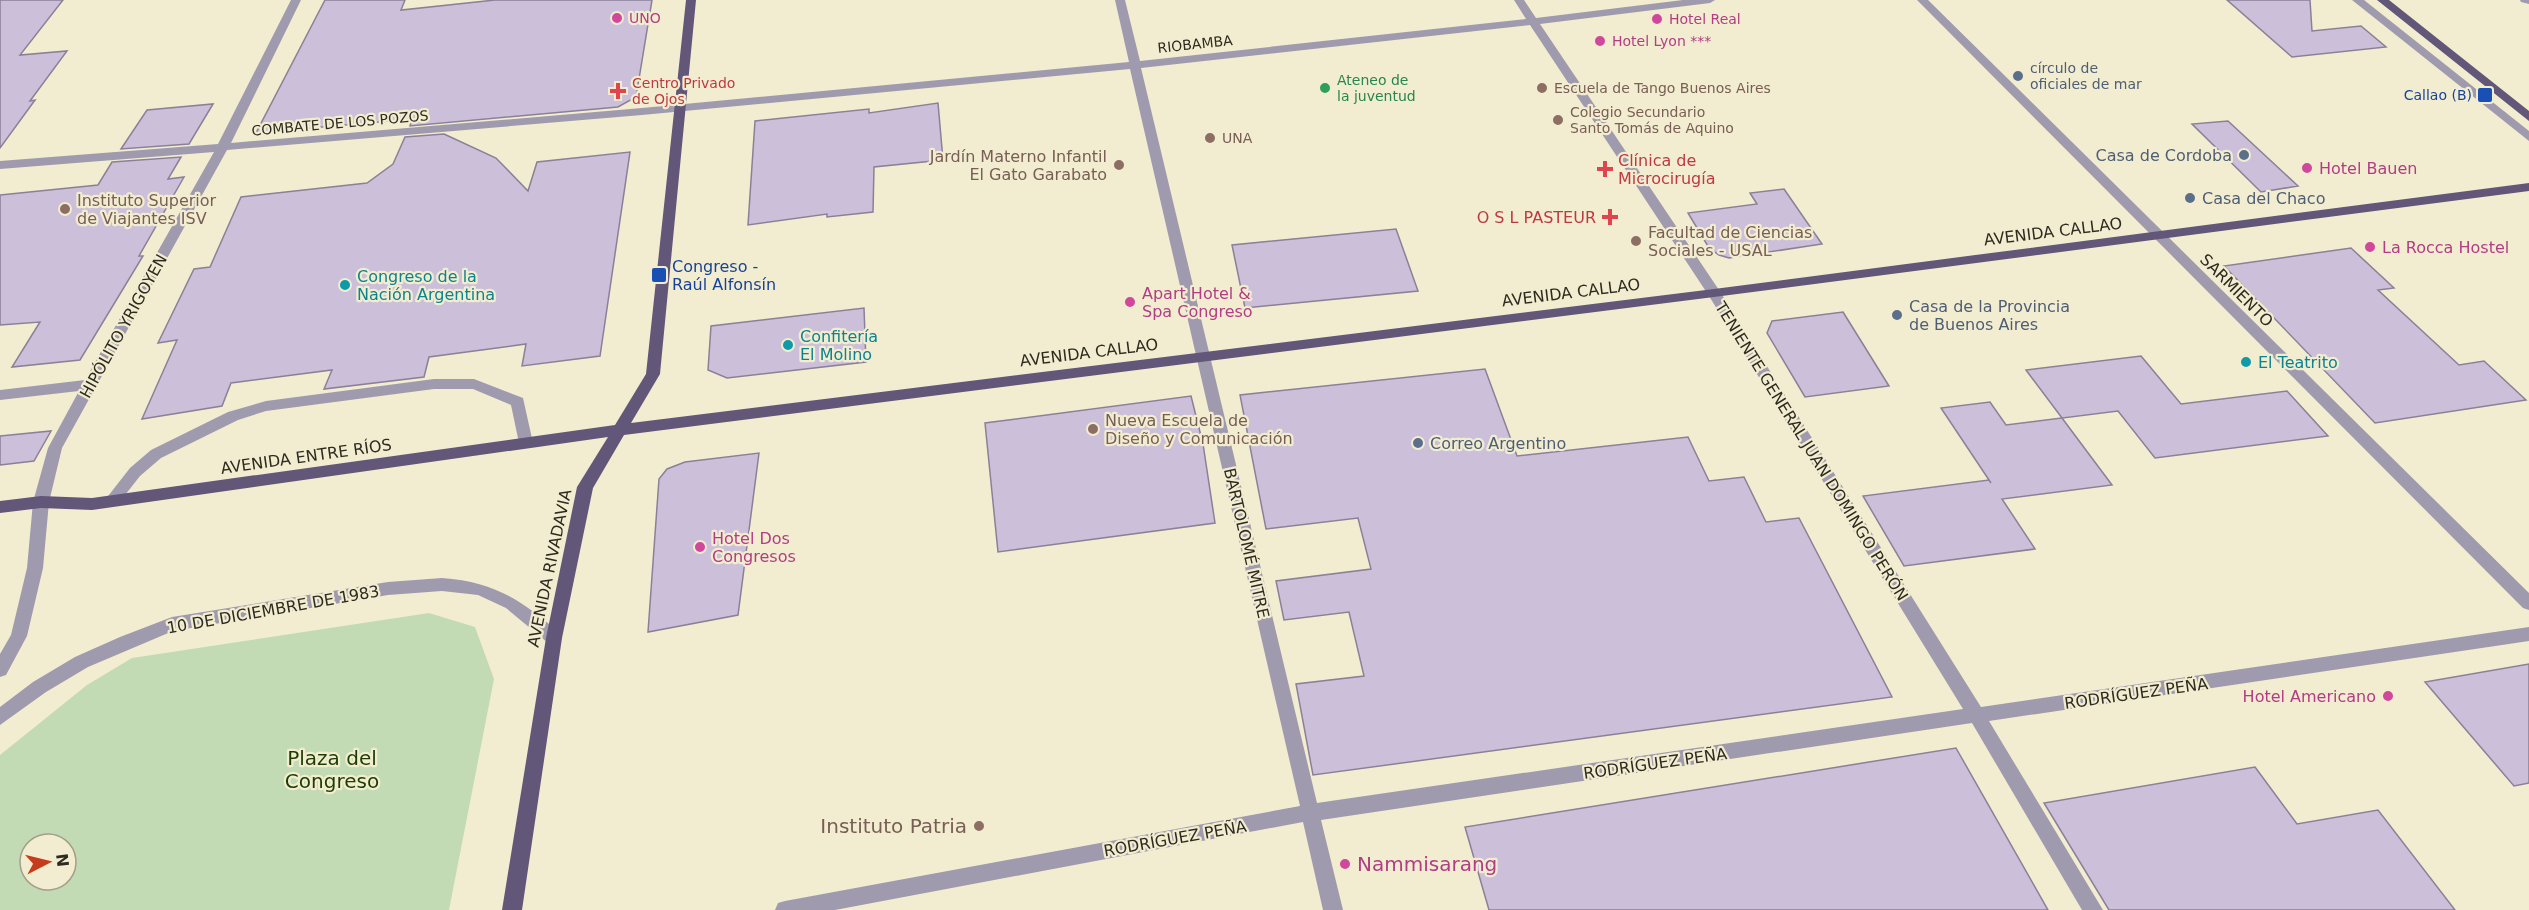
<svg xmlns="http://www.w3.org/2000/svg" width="2529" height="910" font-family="'DejaVu Sans',sans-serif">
<rect width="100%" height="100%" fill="#f2edd0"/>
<!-- green -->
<path fill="#c2dbb5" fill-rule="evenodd" d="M429 613 475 627 494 679 449 910H0V755L87 685 132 658ZM30 844H66V880H30Z"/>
<!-- building -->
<path fill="#cbbfd9" stroke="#8b8098" stroke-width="1.5" d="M0 0H63L20 55 67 51 30 101 35 100 0 148Z
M325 0H405L401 10 495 0H652L636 97 618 107 410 126 412 119 256 133Z
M2227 0H2310L2312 31 2361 26 2386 47 2292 57Z
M938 103 943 160 874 167 873 212 827 217V214L748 225 755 121 869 109V113Z
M213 104 189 144 121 149 147 110Z
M2228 121 2298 186 2261 192 2192 124Z
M444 134 496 158 528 191 537 162 630 152 600 356 522 366 526 344 429 357 424 377 324 389 332 370 231 383 222 406 142 419 177 340 158 343 194 269 210 267 241 197 367 183 393 164 405 137Z
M181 157 168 179 184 177 139 256H143L80 360 12 367 40 322 0 325V195L98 185 112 162Z
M1784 189 1822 244 1729 258 1719 255 1709 248 1688 213 1757 204 1750 193Z
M1396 229 1418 291 1245 308 1232 245Z
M2351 248 2394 288 2378 290 2459 365 2484 361 2526 400 2375 423 2224 266Z
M864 308 866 362 727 378 708 370 711 326Z
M1843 312 1889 386 1805 397 1767 333 1772 321Z
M2141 356 2181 404 2287 391 2328 436 2155 458 2118 411 2062 418 2112 485 2002 499 2035 549 1904 566 1863 496 1989 480 1991 483 1941 408 1990 402 2006 425 2062 418 2026 370Z
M1485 369 1517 456 1688 437 1709 481 1744 477 1766 522 1799 518 1892 697 1313 775 1296 684 1364 676 1349 612 1284 620 1276 581 1371 569 1358 518 1266 529 1240 395Z
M1191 396 1203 444 1215 523 998 552 985 423Z
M51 431 34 461 0 465V436Z
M759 453 738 615 648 632 659 479 667 469 685 462Z
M2529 664V783L2514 786 2425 682Z
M1956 748 2048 910H1489L1465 827Z
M2255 767 2297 824 2378 810 2455 910H2109L2044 803Z"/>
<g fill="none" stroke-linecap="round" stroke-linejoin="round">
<!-- minor -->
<path fill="#a09aae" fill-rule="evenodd" d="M291 0H301L231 143 642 108 1129 62 1115 0H1125L1140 61 1526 19 1514 0H1524L1536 18 1683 0H1715L1710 3 1540 24 1719 290 1981 707 2529 627V641L1989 721 2103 910H2082L1972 723 1321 820 1343 910H1323L1303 822 835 910H775L778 903 785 901 1300 806 1130 69 642 115 227 150 62 448 49 502 43 568 27 636 6 675 0 677V654L11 635 27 568 33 502 48 448 79 391 0 400V390L85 380 214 152 0 169V161L218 144ZM1530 25 1709 296 1963 709 1317 803 1141 68Z
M1917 0H1928L2529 593V610L2523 608Z
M2352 0H2364L2529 131V141Z
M2520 0H2529V4L2521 2Z
M434 379H474L523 398 533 443 531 447 526 448 519 443 511 405 473 389H434L266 411 238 420 161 458 140 476 118 504H108L105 500 130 468 151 450 228 412 266 401Z
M442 578C495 582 521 600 560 633L562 638 560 643 554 645 548 643 506 608 478 595 442 591 388 595 173 631 88 667 46 692 0 725V707L33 682 75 657 120 637 172 617 388 582Z"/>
<!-- major -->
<path fill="#625679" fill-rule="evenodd" d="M686 0H696L660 374 631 423 1714 289 2529 183V191L1714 297 624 435 593 488 562 638 522 910H502L546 638 577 487 608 437 92 510 41 508 0 513V501L41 496 92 498 615 425 646 374Z
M2377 0H2389L2529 111V121Z"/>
</g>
<!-- markers -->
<g fill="#d1479c" stroke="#f2edd0" stroke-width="2">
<circle cx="617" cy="18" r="6"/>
<circle cx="1657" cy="19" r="6"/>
<circle cx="1600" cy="41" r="6"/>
<circle cx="2307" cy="168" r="6"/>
<circle cx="2370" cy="247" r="6"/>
<circle cx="1130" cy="302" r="6"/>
<circle cx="700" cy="547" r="6"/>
<circle cx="2388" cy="696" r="6"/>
<circle cx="1345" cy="864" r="6"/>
</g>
<g fill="#5c6f8a" stroke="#f2edd0" stroke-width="2">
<circle cx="2018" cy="76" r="6"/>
<circle cx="2244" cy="155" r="6"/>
<circle cx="2190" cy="198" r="6"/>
<circle cx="1897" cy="315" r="6"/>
<circle cx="1418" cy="443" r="6"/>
</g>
<circle fill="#2e9e5b" stroke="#f2edd0" stroke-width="2" cx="1325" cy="88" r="6"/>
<g fill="#8d6e63" stroke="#f2edd0" stroke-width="2">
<circle cx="1542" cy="88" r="6"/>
<circle cx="1558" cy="120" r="6"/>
<circle cx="1210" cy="138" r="6"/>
<circle cx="1119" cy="165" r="6"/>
<circle cx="65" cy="209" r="6"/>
<circle cx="1636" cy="241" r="6"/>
<circle cx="1093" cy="429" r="6"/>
<circle cx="979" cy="826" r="6"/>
</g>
<g fill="#e0444e" stroke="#f2edd0" stroke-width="2">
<path d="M615 82h6v6h6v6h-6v6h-6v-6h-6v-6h6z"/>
<path d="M1602 160h6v6h6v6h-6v6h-6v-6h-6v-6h6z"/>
<path d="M1607 208h6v6h6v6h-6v6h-6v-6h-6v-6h6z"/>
</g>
<g fill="#1a4fb4" stroke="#f2edd0" stroke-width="2">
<rect x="2477" y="87" width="16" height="16" rx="3"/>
<rect x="651" y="267" width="16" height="16" rx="3"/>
</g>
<g fill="#0f9aa8" stroke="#f2edd0" stroke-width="2">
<circle cx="345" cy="285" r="6"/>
<circle cx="788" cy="345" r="6"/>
<circle cx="2246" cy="362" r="6"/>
</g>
<g text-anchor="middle" stroke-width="4.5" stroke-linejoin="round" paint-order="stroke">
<!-- far-hotel labels -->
<g font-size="14" fill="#b23c85" stroke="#f2edd0" text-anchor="start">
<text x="629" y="23">UNO</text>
<text x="1669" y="24">Hotel Real</text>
<text x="1612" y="46">Hotel Lyon ***</text>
</g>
<!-- far-street labels -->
<g font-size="14" fill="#2d2b20" stroke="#f2edd0">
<text transform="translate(1195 44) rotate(-6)" y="5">RIOBAMBA</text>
<text transform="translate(340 123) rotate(-5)" y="5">COMBATE DE LOS POZOS</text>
</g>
<!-- far-service labels -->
<g font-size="14" fill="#4e5e75" stroke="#f2edd0" text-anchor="start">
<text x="2030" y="73">círculo de<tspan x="2030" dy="16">oficiales de mar</tspan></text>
</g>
<!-- far-leisure labels -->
<g font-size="14" fill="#27864d" stroke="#f2edd0" text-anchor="start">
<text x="1337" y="85">Ateneo de<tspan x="1337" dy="16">la juventud</tspan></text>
</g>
<!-- far-health labels -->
<g font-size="14" fill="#be3a42" stroke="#f2edd0" text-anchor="start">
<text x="632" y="88">Centro Privado<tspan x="632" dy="16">de Ojos</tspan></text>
</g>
<!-- far-education labels -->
<g font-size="14" fill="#785e54" stroke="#f2edd0" text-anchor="start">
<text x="1554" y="93">Escuela de Tango Buenos Aires</text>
<text x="1570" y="117">Colegio Secundario<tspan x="1570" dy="16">Santo Tomás de Aquino</tspan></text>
<text x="1222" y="143">UNA</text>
</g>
<!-- far-transit labels -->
<g font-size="14" fill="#164399" stroke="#f2edd0" text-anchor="end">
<text x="2472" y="100">Callao (B)</text>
</g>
<!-- service labels -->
<g font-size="16" fill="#4e5e75" stroke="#f2edd0" text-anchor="start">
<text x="2232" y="161" text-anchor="end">Casa de Cordoba</text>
<text x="2202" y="204">Casa del Chaco</text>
<text x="1909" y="312">Casa de la Provincia<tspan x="1909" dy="18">de Buenos Aires</tspan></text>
<text x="1430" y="449">Correo Argentino</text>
</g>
<!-- education labels -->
<g font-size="16" fill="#785e54" stroke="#f2edd0" text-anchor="start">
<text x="1107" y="162" text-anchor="end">Jardín Materno Infantil<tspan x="1107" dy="18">El Gato Garabato</tspan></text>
<text x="77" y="206">Instituto Superior<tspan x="77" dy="18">de Viajantes ISV</tspan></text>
<text x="1648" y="238">Facultad de Ciencias<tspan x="1648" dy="18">Sociales - USAL</tspan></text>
<text x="1105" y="426">Nueva Escuela de<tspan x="1105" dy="18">Diseño y Comunicación</tspan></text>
</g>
<!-- health labels -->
<g font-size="16" fill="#be3a42" stroke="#f2edd0" text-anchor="start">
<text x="1618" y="166">Clínica de<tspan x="1618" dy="18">Microcirugía</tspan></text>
<text x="1596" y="223" text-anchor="end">O S L PASTEUR</text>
</g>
<!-- hotel labels -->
<g font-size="16" fill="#b23c85" stroke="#f2edd0" text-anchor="start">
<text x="2319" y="174">Hotel Bauen</text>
<text x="2382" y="253">La Rocca Hostel</text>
<text x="1142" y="299">Apart Hotel &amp;<tspan x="1142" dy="18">Spa Congreso</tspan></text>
<text x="712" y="544">Hotel Dos<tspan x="712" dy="18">Congresos</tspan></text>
<text x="2376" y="702" text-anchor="end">Hotel Americano</text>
</g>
<!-- street labels -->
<g font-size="16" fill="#2d2b20" stroke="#f2edd0">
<text transform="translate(2053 231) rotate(-7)" y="6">AVENIDA CALLAO</text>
<text transform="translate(2237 290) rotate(45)" y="6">SARMIENTO</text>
<text transform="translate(1571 292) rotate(-7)" y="6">AVENIDA CALLAO</text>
<text transform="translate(123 326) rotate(-61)" y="6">HIPÓLITO YRIGOYEN</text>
<text transform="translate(1089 352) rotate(-7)" y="6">AVENIDA CALLAO</text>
<text transform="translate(1812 451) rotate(58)" y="6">TENIENTE GENERAL JUAN DOMINGO PERÓN</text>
<text transform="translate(306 456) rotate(-8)" y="6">AVENIDA ENTRE RÍOS</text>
<text transform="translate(1247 543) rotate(77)" y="6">BARTOLOMÉ MITRE</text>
<text transform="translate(549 568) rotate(-78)" y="6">AVENIDA RIVADAVIA</text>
<text transform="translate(273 609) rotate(-10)" y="6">10 DE DICIEMBRE DE 1983</text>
<text transform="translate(2136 693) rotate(-8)" y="6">RODRÍGUEZ PEÑA</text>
<text transform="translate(1655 763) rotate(-8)" y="6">RODRÍGUEZ PEÑA</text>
<text transform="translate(1175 838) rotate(-10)" y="6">RODRÍGUEZ PEÑA</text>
</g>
<!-- transit labels -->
<g font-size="16" fill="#164399" stroke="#f2edd0" text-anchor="start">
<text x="672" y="272">Congreso -<tspan x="672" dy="18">Raúl Alfonsín</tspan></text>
</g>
<!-- culture labels -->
<g font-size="16" fill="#0d838f" stroke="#f2edd0" text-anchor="start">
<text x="357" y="282">Congreso de la<tspan x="357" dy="18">Nación Argentina</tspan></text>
<text x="800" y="342">Confitería<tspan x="800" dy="18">El Molino</tspan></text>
<text x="2258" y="368">El Teatrito</text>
</g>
<!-- near-park labels -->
<g font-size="20" fill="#1c3e00" stroke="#f2edd0">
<text x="332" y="765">Plaza del<tspan x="332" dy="23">Congreso</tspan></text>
</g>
<!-- near-education labels -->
<g font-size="20" fill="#785e54" stroke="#f2edd0" text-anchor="end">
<text x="967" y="833">Instituto Patria</text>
</g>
<!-- near-hotel labels -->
<g font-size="20" fill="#b23c85" stroke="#f2edd0" text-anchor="start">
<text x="1357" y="871">Nammisarang</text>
</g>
</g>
<!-- north arrow -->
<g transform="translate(48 862) rotate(83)"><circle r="28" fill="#f2edd0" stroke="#a39f8a" stroke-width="1.5"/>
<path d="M0-4.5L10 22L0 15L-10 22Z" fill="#c53b1b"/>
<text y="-9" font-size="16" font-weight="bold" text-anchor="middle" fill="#2d2b20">N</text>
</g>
</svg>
